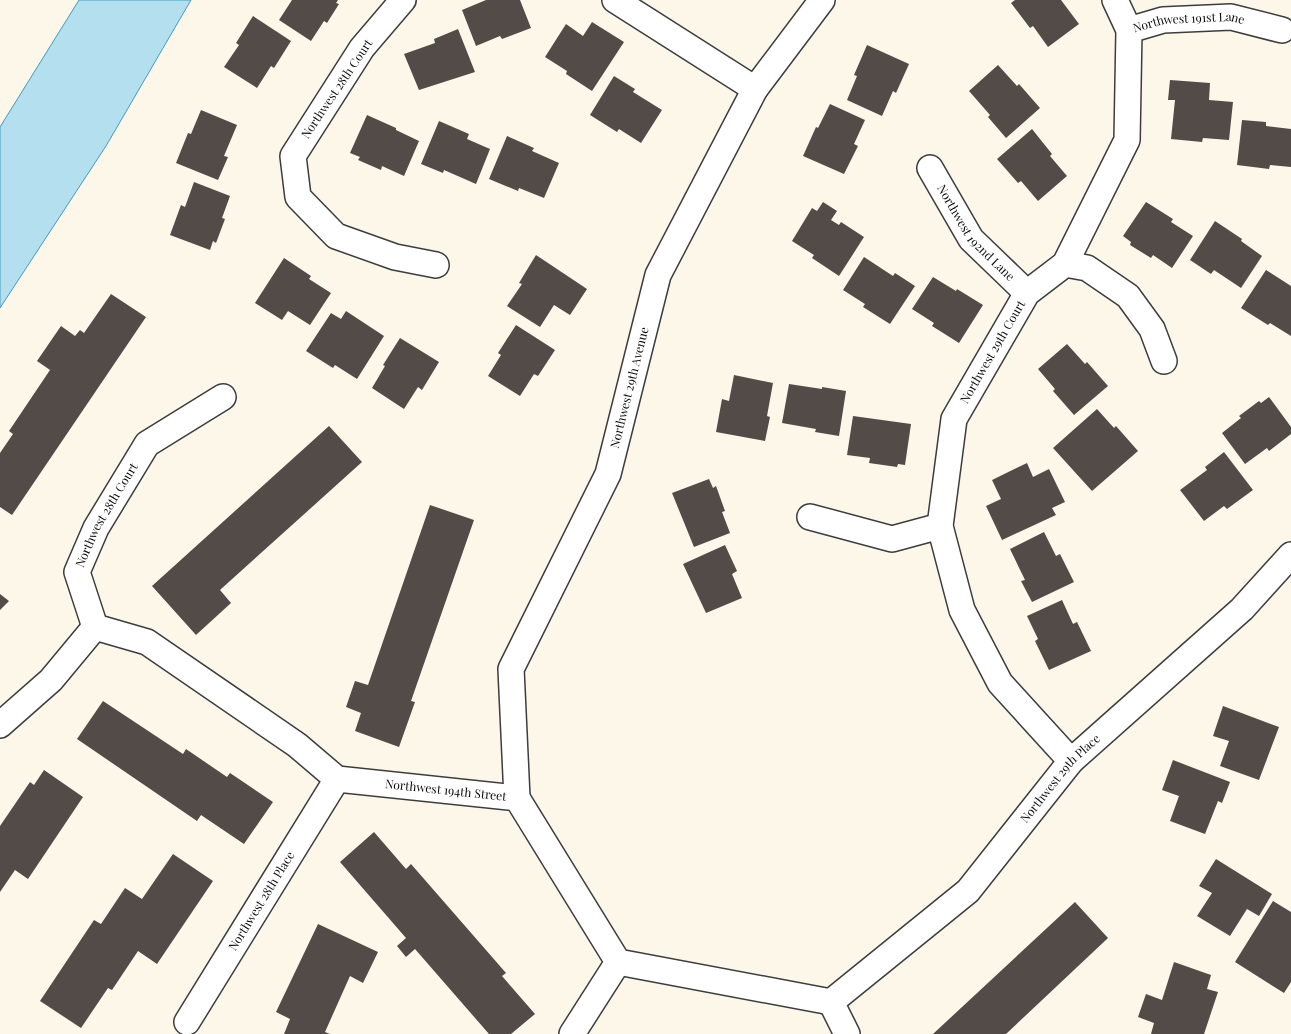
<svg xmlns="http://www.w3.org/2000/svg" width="1291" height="1034" font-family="'Playfair Display',serif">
<rect width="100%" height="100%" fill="#fdf7ea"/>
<!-- water -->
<path fill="#b4dfef" stroke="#429abf" d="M79 0H191L106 146 0 308V127Z"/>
<!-- building -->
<path fill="#524b48" d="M292 0H338L336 3 339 4 327 23 324 21 311 41 279 20Z
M486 0H520L531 28 502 39 500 36 476 46 462 10Z
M1015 0H1061L1079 24 1048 47 1033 26 1030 28 1011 3Z
M253 16 291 41 274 68 271 66 257 88 224 67 239 45 236 43Z
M592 22 624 42 592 91 566 74 567 71 545 57 566 24 583 36Z
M458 29 475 72 419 90 404 54 435 43 434 39Z
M867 45 909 64 896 93 893 91 882 116 847 100 857 76 854 75Z
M998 65 1017 86 1019 84 1040 108 1006 138 988 117 990 115 969 91Z
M614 76 635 89 633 92 662 110 641 143 619 129 617 132 590 115Z
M1170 80 1210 83 1209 100 1233 102 1229 140 1203 138 1202 142 1171 139 1175 100H1168Z
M830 104 865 120 854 144 858 146 844 174 803 156 816 127 818 128Z
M201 110 237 125 224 156 228 157 218 180 176 163 188 133 191 134Z
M367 115 396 128V130L419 141 404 176 382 166 381 170 358 160 360 157 350 153Z
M1242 120 1266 122V126L1291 129V167L1270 165 1269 169 1237 165Z
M439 121 469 134 467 139 490 149 476 184 444 170 443 173 421 164Z
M1032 129 1052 154 1050 156 1067 176 1038 201 1021 181 1018 183 997 159Z
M507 136 534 148 532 151 559 163 544 198 519 188 518 191 489 179Z
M194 182 230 196 222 218 225 219 216 243 213 241 210 250 170 235 181 205 185 207Z
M823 202 837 211 831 220 839 225 841 222 864 237 839 276 812 258 814 255 792 241 812 208 817 211Z
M1146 202 1173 219 1171 222 1193 236 1172 268 1153 255 1151 258 1130 245 1131 242 1123 236Z
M1215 221 1242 239 1241 241 1262 256 1241 288 1214 270 1211 274 1190 260Z
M536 255 587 289 570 315 554 305 540 327 507 306 522 284 519 283Z
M864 257 893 276 895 273 915 286 890 324 863 307 865 304 843 290Z
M284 258 311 276 309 279 331 293 310 325 288 311 282 320 255 303Z
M1266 270 1291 286V336L1270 323 1268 325 1241 308Z
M933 277 956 291 957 289 983 305 959 343 932 326 934 323 912 309Z
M111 294 146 317 12 515 0 507V453L13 434 9 431 50 370 37 361 61 326 75 336 80 330 84 333Z
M346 311 384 336 357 379 335 365 333 368 306 351 331 313 341 319Z
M516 325 555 350 538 376 534 374 520 396 488 376 501 355 498 353Z
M400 338 439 362 422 390 418 387 404 409 372 388 385 366 383 365Z
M1067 344 1085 364 1087 362 1108 386 1074 415 1053 391 1055 389 1038 369Z
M734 375 773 383 767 416 770 417 765 441 716 432 722 399 729 401Z
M789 384 822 389V387L846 391 839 436 815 432 816 429 782 423Z
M1269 397 1291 427V434L1269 451 1267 448 1245 464 1222 433 1241 418 1239 416 1259 401 1261 403Z
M1097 409 1114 428 1116 426 1138 451 1092 491 1053 448Z
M853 416 911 424 905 465 898 464 897 467 869 463 870 458 847 455Z
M329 426 362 462 220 590 231 603 196 635 152 586Z
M1224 452 1253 490 1227 509 1224 506 1204 521 1180 490 1207 470 1205 467Z
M1027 463 1033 477 1049 469 1065 502 1052 508 1056 515 1002 540 986 506 1001 499 992 480Z
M709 479 713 488 716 486 725 511 722 512 730 533 694 547 672 493Z
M430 505 474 520 411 701 415 702 399 747 355 731 361 713 346 707 355 681 368 685Z
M1044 532 1056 556 1060 554 1074 582 1032 602 1021 581 1025 580 1010 549Z
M725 545 737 571 732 574 742 598 706 613 683 564Z
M0 594 9 601 0 610Z
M1062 600 1073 624 1077 622 1091 651 1049 670 1035 641 1038 639 1027 616Z
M103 701 183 754 186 749 227 777 230 773 273 802 244 844 201 815 197 821 77 739Z
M1223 706 1279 727 1259 780 1220 766 1229 741 1213 736Z
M1173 760 1230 782 1222 803 1218 801 1205 834 1170 821 1179 796 1162 790Z
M44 770 83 797 28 879 15 870 0 892V826L30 782 34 785Z
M374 832 406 869 411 864 506 973 502 976 535 1014 511 1034H489L415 949 406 957 397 946 406 938 340 862Z
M173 854 213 881 157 964 138 951 112 990 108 988 81 1028 40 1001 94 920 101 924 125 888 142 899Z
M1216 859 1272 894 1259 916 1247 909 1230 936 1197 916 1212 893 1199 886Z
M1273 901 1291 912V982L1284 993 1235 962Z
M1075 902 1108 938 1006 1034H933Z
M318 924 378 952 363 983 350 976 325 1032 330 1034H284L290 1019 276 1012Z
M1174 962 1211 975 1207 989 1218 992 1204 1034H1151L1154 1023 1138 1017 1146 994 1162 1000Z"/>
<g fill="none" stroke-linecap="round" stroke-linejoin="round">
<!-- minor casing -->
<g stroke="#3d3d3d" stroke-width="28">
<g id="minor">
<path d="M403 0 362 48 293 156 298 197 336 236 395 257 436 265"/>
<path d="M615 0 755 89"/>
<path id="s1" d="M1129 30 1163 20 1231 17 1282 30"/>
<path id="s2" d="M930 168 971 239 1027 293"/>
<path d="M1065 264 1087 268 1128 296 1152 329 1164 361"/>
<path d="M810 517 892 539 940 526"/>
<path id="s3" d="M95 627 147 642 297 745 337 779 517 798 618 962 831 1002 847 1034"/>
<path id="s4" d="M95 627 77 572 96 528 147 444 223 397"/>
<path d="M0 725 51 680 95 627"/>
<path id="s5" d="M1071 761 1000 683 962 610 940 526 954 419 1027 293 1065 264 1127 140 1129 30 1115 0"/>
<path id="s6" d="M517 798 511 669 608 474 658 275 755 89 822 0"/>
<path id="s7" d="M831 1002 968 891 1071 761 1242 609 1291 555"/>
<path id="s8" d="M187 1022 337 779"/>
<path d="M572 1034 618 962"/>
</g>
</g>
<!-- minor -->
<use href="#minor" stroke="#fff" stroke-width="25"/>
</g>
<g text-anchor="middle" stroke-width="5" stroke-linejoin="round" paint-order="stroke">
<!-- street labels -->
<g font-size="12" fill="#0a0a0a" stroke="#fff">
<text dy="4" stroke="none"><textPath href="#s1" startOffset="61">Northwest 191st Lane</textPath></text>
<text transform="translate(337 89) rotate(-56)" y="4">Northwest 28th Court</text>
<text dy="4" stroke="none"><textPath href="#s2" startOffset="80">Northwest 192nd Lane</textPath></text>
<text dy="4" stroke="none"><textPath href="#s5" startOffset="460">Northwest 29th Court</textPath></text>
<text dy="4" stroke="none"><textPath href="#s6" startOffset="436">Northwest 29th Avenue</textPath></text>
<text dy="4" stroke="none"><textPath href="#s4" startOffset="122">Northwest 28th Court</textPath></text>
<text dy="4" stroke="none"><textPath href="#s7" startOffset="322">Northwest 29th Place</textPath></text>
<text dy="4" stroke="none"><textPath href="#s3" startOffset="398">Northwest 194th Street</textPath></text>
<text dy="4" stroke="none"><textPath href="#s8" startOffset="142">Northwest 28th Place</textPath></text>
</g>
</g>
</svg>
